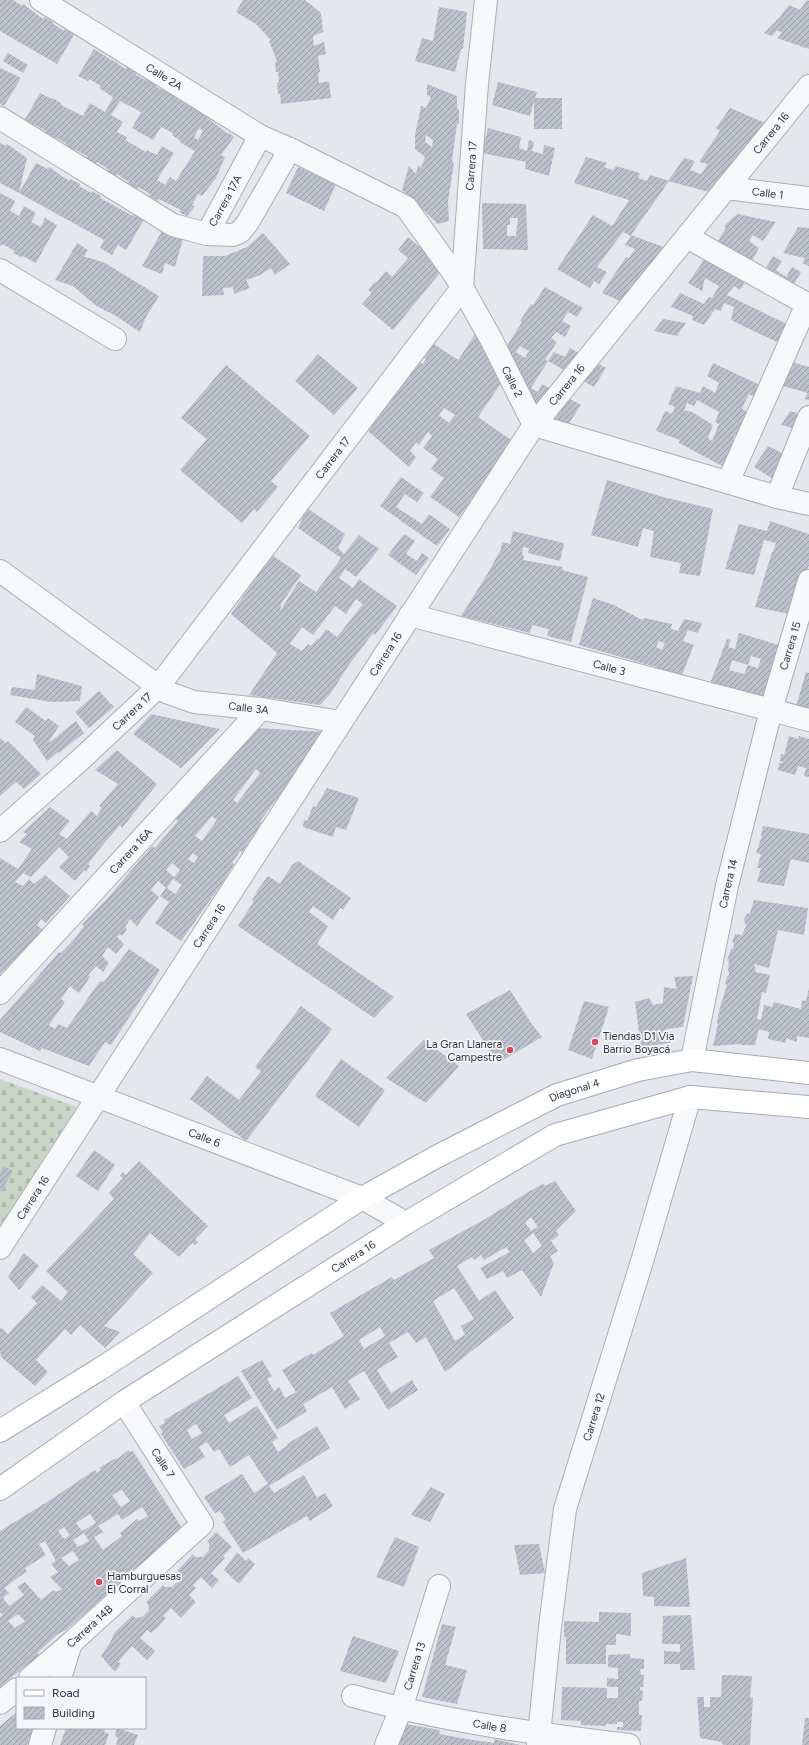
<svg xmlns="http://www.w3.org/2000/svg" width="809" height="1745" font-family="Figtree,sans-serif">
<defs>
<pattern id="cemetery-stones" width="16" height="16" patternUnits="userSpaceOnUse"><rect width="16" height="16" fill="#c9d6c5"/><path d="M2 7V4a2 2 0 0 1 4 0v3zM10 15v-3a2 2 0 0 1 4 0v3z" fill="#adb8ab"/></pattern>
<pattern id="building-hatch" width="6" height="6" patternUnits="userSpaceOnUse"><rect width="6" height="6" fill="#bbc0ca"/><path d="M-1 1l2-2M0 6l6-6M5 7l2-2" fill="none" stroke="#989da6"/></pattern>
</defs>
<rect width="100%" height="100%" fill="#e4e7ec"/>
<!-- cemetery -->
<path fill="url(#cemetery-stones)" d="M0 1079 77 1107 0 1227Z"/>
<!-- building -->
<path fill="url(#building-hatch)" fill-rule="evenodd" d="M0 0H13L22 6 23 4 43 19 44 17 50 20 53 22V24L64 31 65 29 74 35 57 64 0 31Z
M243 0H305L321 13 323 32 313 36 314 46 324 42 326 54 318 56 320 72 318 73 319 83 329 81 331 98 281 104 280 93 278 94 277 83 279 82 278 72H276L275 62 277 61 269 41 271 40 256 24 236 12Z
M807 0 809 1V49L777 38 782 33 777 30 772 36 764 33 779 18 789 5 800 10Z
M439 7 467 12 463 49H461L455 72 415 61 422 38 433 41Z
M94 49 126 69 127 67 131 69 137 73 135 74 147 81 148 79 157 85 156 87 178 97 177 99 189 106 190 104 228 134V132L234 137 221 155 225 157 216 178 202 196 198 194 192 205 195 206 187 216 179 212 181 210 159 199 158 201 149 196 150 194 138 187 137 189 128 184 129 182 117 174 116 176 107 171 108 169 97 162 95 164 86 158 87 156 76 150 75 151 65 146 67 144 55 137 54 139 45 133 46 131 34 124 33 126 24 121 40 93 52 99 53 98 62 104 61 105 83 116 90 103 105 112 113 97 99 88 101 86 89 79 88 81 78 76ZM120 101 141 112 132 128 153 140 161 127 173 133 172 135 181 141 180 142 195 151 176 181 170 177 165 185 157 180 174 153 162 146 157 155 147 150 146 152 125 140 127 137 117 132 123 122 111 115ZM199 128 203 131 198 140 194 137Z
M8 53 28 65 23 73 3 61Z
M0 68 21 78 4 106 0 104Z
M498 82 537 92 535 98H562V129H534V100L530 116 492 105Z
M427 84 457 96V108L459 110V124L457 123 452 161 454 163 448 201 449 221 438 224 402 190 409 166 416 174 418 165 421 168 425 157 415 149V135L421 106 426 108 431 97 427 95ZM426 135 433 140 432 147 425 142Z
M730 108 772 126 720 195 668 181 684 158 695 161 690 170 701 174 708 164 699 162 720 131 716 128Z
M488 128 521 137 519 148 527 151 529 140 534 142 532 151 543 154 544 145 555 148 549 176 525 169 526 162 482 153Z
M0 143 6 146 7 144 27 158 19 193 0 183Z
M586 157 607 163 604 167 613 170 616 166 640 173 638 178 647 181 650 175 669 181 631 235 680 253 642 311 602 293 626 257 629 258 635 249 625 245 631 236 623 232 597 267 607 272 599 284 594 281 590 288 557 269 593 215 612 226 629 200 574 183Z
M36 163 48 169 49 167 69 181 70 179 80 184 79 186 91 193 92 191 101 196 100 198 133 216 134 214 144 220 126 250 118 245 112 255 100 248 104 240 19 193Z
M298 167 336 184 324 211 286 193Z
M0 193 15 201 10 211 19 216 24 206 36 213 31 222 41 227 45 218 57 225 36 263 23 256 21 257 13 253 15 251 2 244 0 246Z
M482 203 526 204 528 250 483 249ZM510 218H518L516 236H507V225H510Z
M737 214 776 222 763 241 753 235 749 241 759 248 747 270 713 249 726 228 724 226Z
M798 227 809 228V266L802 263 805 258 783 253Z
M162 231 183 239 175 267 165 263 162 274 142 266Z
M263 233 290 264 275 275 271 268 260 275 246 280 250 288 234 294 233 287 223 288 224 295 202 296 203 256H225L247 247Z
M408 237 444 268 393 330 362 304 372 293 368 290 375 282 376 283 386 271 392 277 408 258 398 250Z
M77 243 88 250 84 257 90 258 105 263 159 296 146 317 140 332 116 316 95 305 73 286 55 280Z
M708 254 748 278 740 290 734 286 727 295 787 324 785 346 731 320 734 307 724 303 721 311 715 309 704 325 692 320 693 316 671 307 680 293 704 304 709 297 712 298 719 286 705 278 702 291 688 283Z
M773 256 782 261 776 270 786 277 792 267 801 272 788 294 760 278Z
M545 287 583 308 577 317 568 312 562 321 571 326 565 337 556 332 551 338 557 342 545 360 548 361 531 388 538 392 542 384 581 405 560 437 527 394 501 355 522 322 520 321 531 304 533 305ZM520 346 529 351 525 358 516 352Z
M663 319 686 323 677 336 654 331Z
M476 333 504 379 478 417 517 444 480 488 459 517 430 497 444 478 431 469 438 459 423 448 432 436 428 432 419 445 416 442 410 451 416 457 409 467 368 431 382 413 380 410 400 390 399 389 420 363 423 364 426 359 424 358 434 344 458 360ZM444 408 455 415 449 423 439 415Z
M570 348 606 368 594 387 548 361 554 352 565 357Z
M318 354 358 388 334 415 295 381Z
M786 360 809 367V400L804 399 808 393 779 385Z
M713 363 760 385 755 397 749 394 745 402 742 409 748 412 738 436 735 434 733 440 736 441 724 467 679 443 680 440 656 431 665 411 672 414 675 407 668 404 676 386 700 393 703 386 715 393 719 383 707 376ZM697 400 719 412 715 422 719 424 712 441 708 438 713 425 692 412 684 410 687 403 694 406Z
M226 365 310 436 271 481 278 487 257 512 254 509 242 523 180 470 207 439 181 418Z
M790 411 809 416V432L781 425Z
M768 446 798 461 773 479 754 467Z
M401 477 424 493 417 502 405 494 396 507 422 524 429 514 450 529 437 546 380 506Z
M607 480 663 497 713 509 700 576 679 573 681 563 650 557 654 531 643 528 638 547 591 535Z
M307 508 345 534 338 548 344 554 359 535 379 549 356 577 345 569 339 578 353 588 359 579 397 606 375 635 373 633 351 662 331 693 320 705 249 695 277 653 231 614 272 555 301 575 281 604 280 611 299 581 316 592 337 564 341 558 298 528ZM356 599 363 604 337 637 326 629 319 639 318 638 311 646 308 644 302 651 290 644 302 627 313 635 335 606 346 614Z
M770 521 809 534V565L794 615 755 607 772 552H773L776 543 764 540 754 575 725 569 739 524 767 531Z
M513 531 564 543 560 561 528 553 529 548 523 547 522 554 524 556 523 560 563 567 562 570 588 577 571 642 547 636 549 629 532 625 530 633 461 616 488 573 501 549 502 542 510 544Z
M404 534 415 541 406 554 417 561 422 553 429 558 416 575 388 555Z
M593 598 614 605 642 620 644 618 672 624 671 629 678 631 684 619 702 623 698 633 688 630 683 641 694 645 679 682 652 675 656 667 579 645ZM659 641 665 643 662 650 656 647Z
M739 633 785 647 766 701 709 686 727 639 731 640 728 647 735 649ZM751 656 761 659 758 668 748 665 744 674 729 670 732 660 748 665Z
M806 672 809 673V717L794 714Z
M37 674 82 686 80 701 52 702 10 695 12 687 35 690Z
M99 691 114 707 89 728 75 712Z
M26 707 46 721 48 718 59 726 49 741 50 742 76 721 84 733 59 753 58 752 47 761 33 740 35 736 15 722Z
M151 714 220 729 181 768 133 734Z
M256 728 327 732 284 794 282 792 260 821 262 823 242 852 240 851 232 863 234 864 223 882 181 941 155 923 169 902 160 896 166 888 158 881 151 890 159 897 137 926 130 919 125 927 127 929 122 936 120 934 117 937 124 944 116 954 108 947 102 956 109 963 103 972 96 966 88 975 90 977 79 993 70 986 61 999 65 1002 49 1025 55 1029 58 1024 67 1028 100 981 104 982 129 949 160 970 111 1045 105 1042 89 1066 42 1048 40 1051 0 1032V1020L59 952 61 953 73 941 84 926 82 924 107 899 152 846 155 848 178 821 176 819 233 750ZM256 769 260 773 237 803 233 800ZM212 816 217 820 202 841 195 836ZM193 853 198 857 194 863 188 859ZM172 863 180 870 174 877 166 870ZM173 879 182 885 175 894 167 888Z
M789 736 798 739 799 736 809 739V777L804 776 806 768 798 766 795 775 778 770 779 763H782L783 762 780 761 781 754 784 755Z
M0 738 6 743 8 741 41 774 24 789 16 782 0 796Z
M117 750 157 784 122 828 120 825 101 847 88 864 90 866 86 872 84 870 75 881 59 867 69 857 59 847 31 877 23 873 15 882 23 886 29 879 34 884 45 875 70 896 46 923 41 919 37 925 44 931 19 963 14 960 0 974 3 976 0 979V858L18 869 32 849 19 842 27 834 23 832 50 807 70 821 59 834 67 839 91 811 97 816 102 808 99 806 118 784 95 770Z
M327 788 359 798 346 830 336 827 333 837 303 827 304 820 307 821 313 806 316 807Z
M763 826 809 834V863L791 859 784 886 757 882 761 868H757L761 854 756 853 762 836 761 835Z
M298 861 351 898 343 910 340 908 333 920 313 906 309 912 328 926 317 944 394 997 374 1018 238 926 254 901 252 900 257 893 256 892 268 876 280 884 292 865Z
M754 900 808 908 804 935 778 930 769 968 754 964 756 972 770 975 766 993 762 992 757 1019 761 1020 764 1005 772 1007 774 1002 801 1009 802 1000 806 1001 809 988V1038L797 1036V1042L786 1038V1043L768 1039 769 1032 759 1029 755 1045H741V1044L713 1046 718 1024 717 1023 719 1011 727 985 725 984 727 977 729 975V972H728L729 961H727L731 949H733L734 943H732L735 934 742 935 746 926 744 919 747 914 750 913Z
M693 976 683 1027 666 1029 671 1043 641 1047 635 1002 649 998 653 1005 663 1003 664 987 677 989 674 977Z
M510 990 531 1023 542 1037 498 1063 466 1014Z
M584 1001 609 1007 592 1059 568 1050Z
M301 1006 332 1029 246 1141 190 1099 207 1076 239 1100 261 1071 255 1067Z
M424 1040 459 1066 426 1103 386 1078Z
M341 1059 385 1090 359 1127 315 1096Z
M94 1150 115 1165 98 1191 76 1176Z
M139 1161 208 1226 195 1239 198 1242 195 1245 192 1243 179 1257 150 1233 133 1254 153 1273 104 1326 120 1332 105 1348 80 1325 71 1335 65 1329 36 1360 48 1372 35 1386 0 1356 2 1355 0 1353V1327L8 1334 37 1303 31 1297 42 1285 61 1301 68 1292 46 1271 114 1199 109 1193 123 1178 120 1176 123 1172 126 1175Z
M4 1166 13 1171 0 1193V1173Z
M555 1181 576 1211 556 1231 559 1235 551 1241 558 1251 550 1256 554 1263 541 1297 522 1270 507 1278 503 1271 487 1279 480 1268 510 1252 506 1247 484 1260 481 1255 474 1260 472 1257 457 1266 479 1301 495 1290 514 1318 445 1372 426 1337 416 1343 408 1332 389 1343 398 1357 377 1370 391 1393 412 1380 418 1390 388 1410 364 1371 348 1381 360 1399 345 1409 332 1387 303 1404 307 1411 277 1430 241 1371 262 1360 272 1376 267 1379 274 1391 279 1387 285 1398 296 1392 282 1370 312 1353 313 1355 344 1336 330 1313 392 1277 394 1280 434 1258 429 1250 487 1218 528 1192 543 1184 545 1186ZM531 1217 538 1227 531 1231 525 1222ZM533 1233 542 1246 533 1253 524 1240ZM454 1288 474 1319 461 1326 465 1335 455 1341 433 1301ZM380 1327 385 1336 364 1349 359 1340Z
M24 1253 39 1266 19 1290 8 1277Z
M238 1376 252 1398 224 1415 229 1423 257 1406 278 1438 272 1442 278 1452 288 1445 287 1444 317 1426 330 1448 269 1486 274 1493 304 1475 317 1498 325 1493 333 1506 310 1521 307 1516 243 1553 223 1522 226 1520 220 1511 215 1513 204 1497 242 1474 254 1493 268 1484 249 1455 230 1467 219 1449 214 1452 207 1442 199 1447 205 1457 184 1469 161 1434 163 1432 159 1426 165 1423 164 1420ZM196 1424 202 1433 192 1439 187 1430Z
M129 1450 130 1452 133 1451 182 1528 66 1630 58 1634 37 1653 39 1655 0 1687V1617L3 1615 0 1612V1531L47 1502 95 1470 97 1473 101 1470 99 1468 116 1458 117 1459ZM122 1490 130 1501 121 1507 112 1495ZM142 1507 148 1516 139 1521 137 1519 120 1533 122 1536 103 1550 94 1537 103 1532 98 1526 118 1514 122 1520ZM90 1514 96 1523 82 1531 76 1523ZM64 1527 70 1535 64 1539 58 1531ZM84 1533 89 1541 78 1547 73 1540ZM45 1541 56 1561 51 1564 58 1572 50 1577 62 1589 56 1592 54 1590 41 1600 25 1582 17 1587 24 1595 9 1606 3 1598 9 1593 4 1588 27 1571 25 1568 46 1555 39 1544ZM73 1551 79 1560 69 1566 61 1558ZM18 1614 25 1621 15 1628 8 1621Z
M431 1487 445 1494 430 1522 411 1515Z
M216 1532 232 1547 223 1556 225 1558 211 1573 219 1580 212 1588 201 1577 193 1585 196 1588 189 1595 196 1602 181 1618 171 1608 163 1616 166 1618 159 1626 151 1633 147 1630 140 1638 155 1651 147 1660 132 1646 118 1662 121 1664 116 1671H114L101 1656 111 1641 114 1633 133 1615 135 1618 142 1617 149 1610 148 1604 146 1602 163 1585 165 1587H172L176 1583 180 1580V1573L177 1571 193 1554 195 1557H203L209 1550V1543L207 1541Z
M395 1537 419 1547 404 1587 376 1577Z
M539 1544 545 1573 520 1575 514 1545Z
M237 1552 246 1561 248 1558 255 1564 239 1584 224 1570Z
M686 1558 690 1607 654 1606V1597L643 1596 642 1573Z
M599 1612 631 1613V1636L616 1634V1645H606V1664H566V1637H564V1621L599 1622Z
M691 1615 695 1670H680V1664H664V1651L680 1652V1644H662L663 1616Z
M442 1624 456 1627 445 1665 467 1670 457 1704 422 1697Z
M353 1636 399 1651 386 1683 340 1671Z
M630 1654V1658L644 1659V1669H640L641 1675H644L643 1687H640V1690L643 1691 642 1701H639V1715H642L641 1731 617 1730V1727H623V1722H617V1724H606V1726L581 1725V1721L561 1720 562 1687 607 1688V1698H618V1687H607V1678L618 1679V1668L608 1667V1655Z
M722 1675 752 1676 750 1698 753 1697 750 1745H723L722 1742 700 1738 697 1697H704V1707H710V1697H721Z
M17 1712V1728H34L27 1745H0V1726Z
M805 1718H809V1745H802Z
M405 1724 440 1730 439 1734 461 1738 494 1743V1739L520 1745H398Z
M66 1728H105L104 1732 109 1734 105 1745H60Z
M117 1728 138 1735 134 1745H116L118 1738 115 1736Z"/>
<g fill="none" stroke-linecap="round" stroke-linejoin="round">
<!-- minor casing -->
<g stroke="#a9aeb7" stroke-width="24">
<g id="minor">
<path id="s1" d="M41 0 260 136 290 149 406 207 455 275 491 339 534 425 777 497 809 504"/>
<path d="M0 118 173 225 207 234 233 235 240 232 248 222 290 149"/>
<path id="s2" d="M726 188 809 198"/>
<path id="s3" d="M207 234 260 136"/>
<path d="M687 237 807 304 728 482"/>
<path d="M0 270 115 339"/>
<path d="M777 497 809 417"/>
<path id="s4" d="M0 571 166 692 194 702 261 709 341 722"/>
<path id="s5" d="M410 615 809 720"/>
<path id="s6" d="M0 831 79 761 158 687 462 288 477 84 486 0"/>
<path id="s7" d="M0 993 261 709"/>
<path id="s8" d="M0 1059 362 1198 406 1223"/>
<path id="s9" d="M692 1060 727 886 771 710 809 581"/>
<path id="s10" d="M0 1248 534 425 809 86"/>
<path id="s11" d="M30 1678 71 1643 202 1524 124 1402"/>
<path d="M60 1678 71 1643"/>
<path id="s12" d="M353 1696C443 1721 536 1734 629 1745"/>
<path d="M0 1703 17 1689"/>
<path d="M40 1745 45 1728"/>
<path id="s13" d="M386 1745 401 1709 439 1586"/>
<path id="s14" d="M538 1745 550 1627 565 1509 643 1258 690 1097"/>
</g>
</g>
<!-- major casing -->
<g stroke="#a3abb8" stroke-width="24">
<g id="major">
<path id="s15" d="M0 1431 100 1369 362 1198 436 1157 557 1095 638 1070 692 1060 809 1073"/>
<path id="s16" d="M0 1489 124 1402 406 1223 555 1135 690 1097 809 1107"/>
</g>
</g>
<!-- minor -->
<use href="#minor" stroke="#f7f8fa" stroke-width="22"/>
<!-- major -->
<use href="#major" stroke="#fff" stroke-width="22"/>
</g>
<!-- markers -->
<g fill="#d1495b" stroke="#f4f6f9" stroke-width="1.5">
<circle cx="595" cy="1042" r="4"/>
<circle cx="510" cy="1050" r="4"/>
<circle cx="99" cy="1582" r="4"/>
</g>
<g text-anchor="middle" stroke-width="3.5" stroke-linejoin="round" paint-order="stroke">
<!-- street labels -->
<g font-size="11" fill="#2b3445" stroke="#f4f6f9">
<text dy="4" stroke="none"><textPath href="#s1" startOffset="145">Calle 2A</textPath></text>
<text dy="4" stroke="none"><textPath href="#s10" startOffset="1357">Carrera 16</textPath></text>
<text dy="4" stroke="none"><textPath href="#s6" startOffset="838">Carrera 17</textPath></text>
<text dy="4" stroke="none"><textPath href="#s2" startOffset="42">Calle 1</textPath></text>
<text dy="4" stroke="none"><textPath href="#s3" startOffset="38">Carrera 17A</textPath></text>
<text dy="4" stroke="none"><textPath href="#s1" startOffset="625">Calle 2</textPath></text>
<text dy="4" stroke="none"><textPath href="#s10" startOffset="1033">Carrera 16</textPath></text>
<text dy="4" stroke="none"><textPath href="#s6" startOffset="502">Carrera 17</textPath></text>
<text dy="4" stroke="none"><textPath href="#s9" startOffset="426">Carrera 15</textPath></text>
<text dy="4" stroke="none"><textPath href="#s10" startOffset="708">Carrera 16</textPath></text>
<text dy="4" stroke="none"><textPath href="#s5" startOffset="206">Calle 3</textPath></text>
<text dy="4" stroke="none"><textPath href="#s4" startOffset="290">Calle 3A</textPath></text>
<text dy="4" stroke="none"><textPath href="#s6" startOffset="178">Carrera 17</textPath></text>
<text dy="4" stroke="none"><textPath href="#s7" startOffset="193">Carrera 16A</textPath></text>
<text dy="4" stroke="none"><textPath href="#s9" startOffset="180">Carrera 14</textPath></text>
<text dy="4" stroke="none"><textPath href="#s10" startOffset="384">Carrera 16</textPath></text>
<text dy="4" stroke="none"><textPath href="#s15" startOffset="669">Diagonal 4</textPath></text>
<text dy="4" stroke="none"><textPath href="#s8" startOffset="219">Calle 6</textPath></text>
<text dy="4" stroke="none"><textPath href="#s10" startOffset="60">Carrera 16</textPath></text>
<text dy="4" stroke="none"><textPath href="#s16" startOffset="423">Carrera 16</textPath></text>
<text dy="4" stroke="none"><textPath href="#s14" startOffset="334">Carrera 12</textPath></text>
<text transform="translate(163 1463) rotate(57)" y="4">Calle 7</text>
<text dy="4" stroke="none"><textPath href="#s11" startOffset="79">Carrera 14B</textPath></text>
<text dy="4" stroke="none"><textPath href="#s13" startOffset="84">Carrera 13</textPath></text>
<text dy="4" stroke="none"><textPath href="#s12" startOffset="140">Calle 8</textPath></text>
</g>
<!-- poi labels -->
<g font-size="11" fill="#2b3445" stroke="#f4f6f9" text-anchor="start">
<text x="603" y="1040">Tiendas D1 Via<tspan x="603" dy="13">Barrio Boyacá</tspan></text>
<text x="502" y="1048" text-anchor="end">La Gran Llanera<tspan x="502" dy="13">Campestre</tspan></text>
<text x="107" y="1580">Hamburguesas<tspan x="107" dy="13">El Corral</tspan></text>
</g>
</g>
<!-- legend -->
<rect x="16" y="1677" width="130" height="52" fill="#f4f6f9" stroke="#a4a8b1"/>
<rect x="24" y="1690" width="20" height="6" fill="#ffffff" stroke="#a4a8b1"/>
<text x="52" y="1697" font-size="12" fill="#2b3445">Road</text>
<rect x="24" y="1707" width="20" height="12" fill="url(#building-hatch)" stroke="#a4a8b1"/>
<text x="52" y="1717" font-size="12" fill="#2b3445">Building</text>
</svg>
